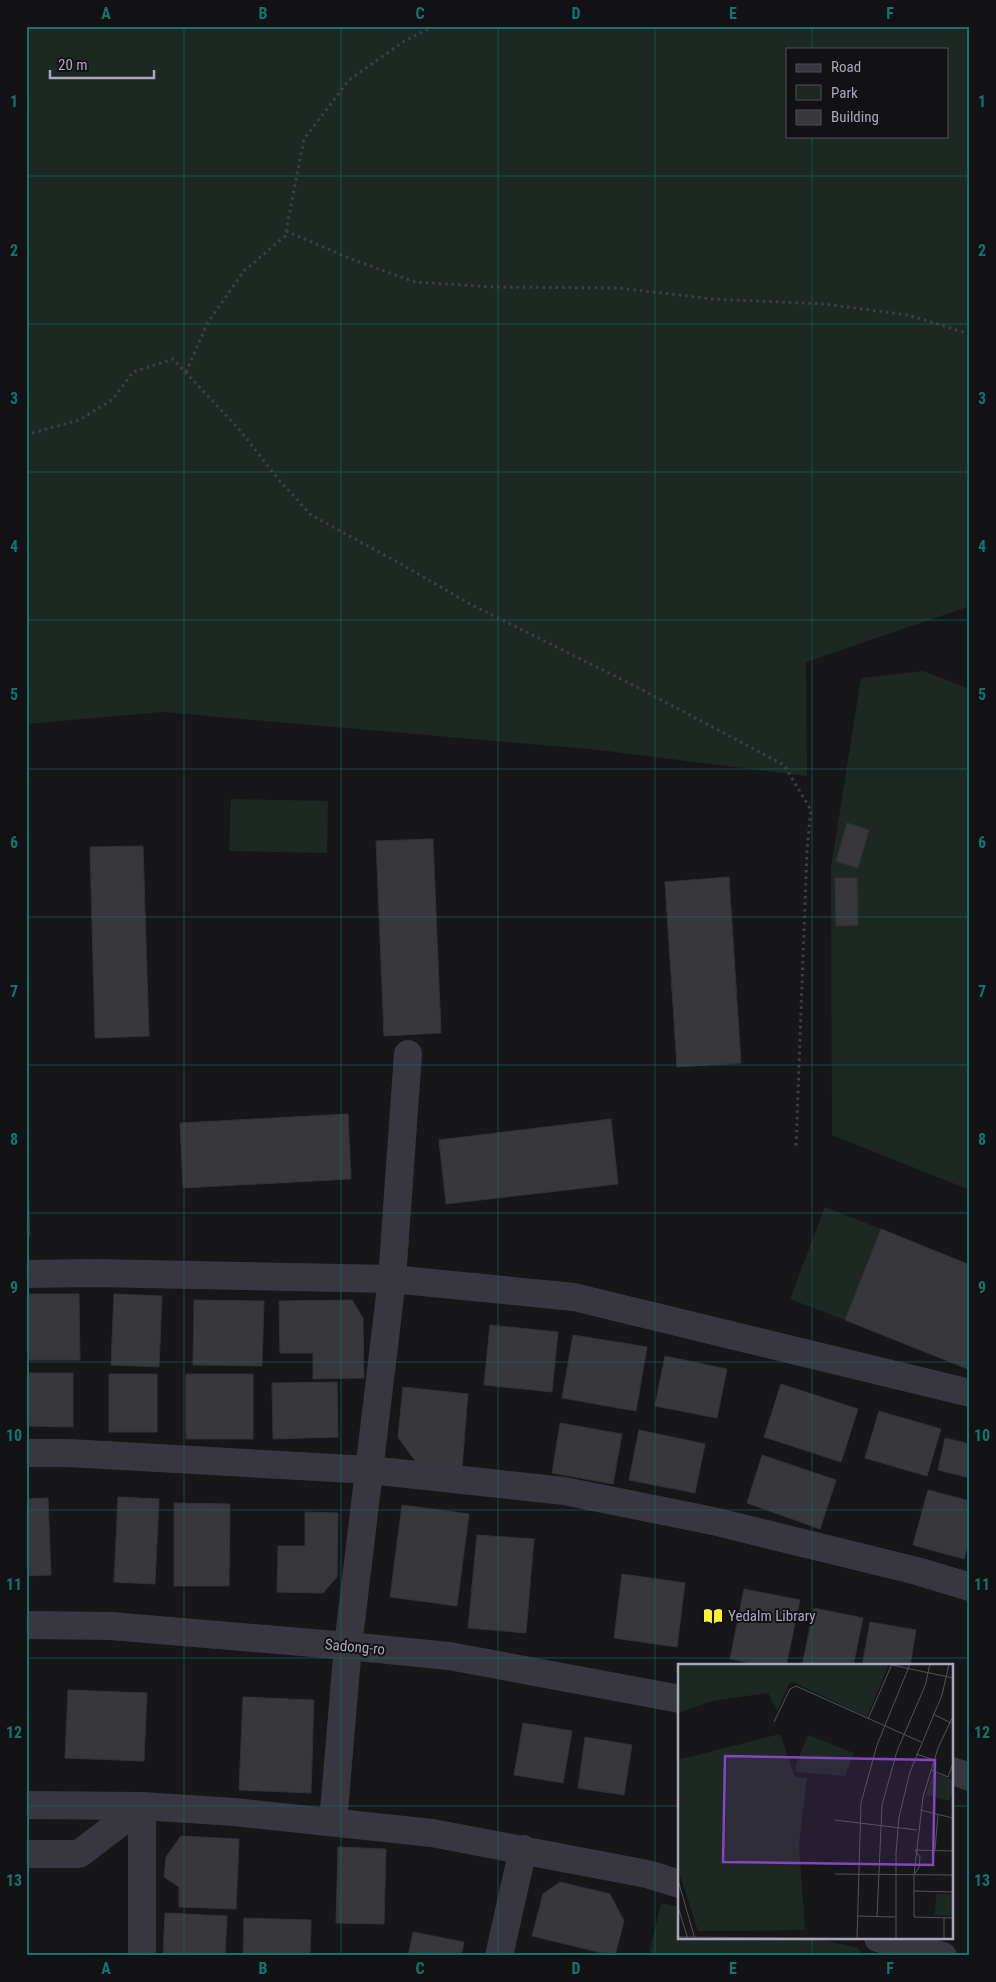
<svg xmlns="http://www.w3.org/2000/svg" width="996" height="1982" font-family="'Roboto Condensed',sans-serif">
<rect width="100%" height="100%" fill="#171719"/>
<!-- green -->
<path fill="#1e2822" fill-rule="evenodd" d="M26 26H970V606L806 662 807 776 599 750 162 712 26 724ZM787 49H947V136H787Z
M923 671 970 689V1190L832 1135 831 868 861 678Z
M231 799 328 801 327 853 229 851Z
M825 1207 881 1229 845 1320 790 1299Z
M661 1903 680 1907V1938H815L858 1948 864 1956H649Z"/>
<!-- building -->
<path fill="#38373b" stroke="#323135" d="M847 823 869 830 858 868 836 861Z
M433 839 441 1033 384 1036 376 841Z
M143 846 149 1036 95 1038 90 847Z
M729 877 741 1063 677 1067 665 882Z
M835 878H857L858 925 836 926Z
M348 1114 351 1179 183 1188 180 1123Z
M611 1119 618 1184 446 1204 439 1140Z
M26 1129 30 1236H26Z
M881 1229 970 1265V1370L845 1320Z
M26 1294H79L80 1360H26Z
M114 1294 162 1296 159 1367 111 1365Z
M194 1300 264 1301 262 1366 193 1365Z
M352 1300 363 1318 364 1378 313 1379V1353H280L279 1301Z
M490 1325 558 1332 552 1392 484 1385Z
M573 1335 647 1347 636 1411 562 1398Z
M665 1356 727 1369 717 1418 655 1406Z
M26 1373H73V1427L26 1426Z
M109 1374H157V1432H109Z
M186 1374H253V1439H186Z
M337 1382 338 1437 273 1439 272 1383Z
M781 1384 858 1409 841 1462 764 1437Z
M403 1387 468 1394 462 1467 416 1462 398 1437Z
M879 1411 941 1429 927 1476 865 1458Z
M560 1423 622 1434 613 1484 552 1473Z
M639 1430 705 1444 695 1493 629 1480Z
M945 1438 970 1444V1478L938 1470Z
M762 1455 836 1480 820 1529 747 1503Z
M928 1490 970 1501V1537L964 1559 913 1545Z
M118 1497 159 1499 155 1584 114 1582Z
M48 1498 51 1575 26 1576V1499Z
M174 1503 230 1504 229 1586H174Z
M402 1505 469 1514 457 1606 390 1597Z
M305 1512 338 1513 337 1577 323 1593 277 1592 278 1546H305Z
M477 1535 534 1539 526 1633 468 1628Z
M622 1574 685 1583 677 1647 614 1638Z
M744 1589 800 1600 786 1666H765L730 1659Z
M814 1608 863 1618 853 1666H802Z
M870 1622 916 1630 910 1666H862Z
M68 1690 147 1693 144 1761 65 1758Z
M243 1697 314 1700 311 1793 239 1790Z
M523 1723 572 1731 563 1783 514 1775Z
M585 1737 632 1745 624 1795 578 1788Z
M181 1836 239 1839 236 1909 179 1907V1887L164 1877 166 1857Z
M338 1847 386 1849 384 1924 336 1923Z
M560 1882 610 1894 624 1921 615 1956 532 1936 543 1894Z
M165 1913 227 1916 225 1956H163Z
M244 1918 311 1920 310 1956H243Z
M413 1932 464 1942 461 1956H408Z"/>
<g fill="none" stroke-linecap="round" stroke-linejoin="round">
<!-- path -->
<path stroke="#3d3d46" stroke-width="3" stroke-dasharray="2.5 4" stroke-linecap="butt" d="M286 231 351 259 415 282 493 287 619 288 712 299 824 304 908 315 970 334
M186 372 208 322 244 271 285 236 304 139 349 80 403 42 434 26
M26 435 79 420 112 400 133 372 173 359 238 428 279 480 311 515 401 564 470 604 635 686 784 765 811 810 807 850 796 1147"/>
<!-- minor -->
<path stroke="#38373f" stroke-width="28" d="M26 1274 93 1273 392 1279 574 1297 970 1393
M26 1453H68L370 1470 564 1491 713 1521 917 1571 970 1587
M26 1625 111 1626 348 1646 449 1656 680 1699
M952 1771 970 1777
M26 1805 142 1806 234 1812 432 1833 647 1874 680 1884
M333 1822 348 1646 392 1279 408 1054
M26 1854H79L142 1806
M878 1938 943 1956
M142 1956V1806
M499 1956 523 1849"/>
</g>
<!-- grid -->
<path fill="none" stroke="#0f766e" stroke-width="1" stroke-opacity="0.55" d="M184 26V1956M341 26V1956M498 26V1956M655 26V1956M812 26V49M812 136V1666M26 176H970M26 324H970M26 472H970M26 620H970M26 769H970M26 917H970M26 1065H970M26 1213H970M26 1362H970M26 1510H970M26 1658H970M26 1806H680M952 1806H970M812 1938V1956"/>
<!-- icons -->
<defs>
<g id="library-bare" transform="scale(1.5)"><path d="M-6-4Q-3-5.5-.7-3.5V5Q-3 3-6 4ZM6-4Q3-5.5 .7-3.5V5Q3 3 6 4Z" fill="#fff329" stroke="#121214" stroke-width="2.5" paint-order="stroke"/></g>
</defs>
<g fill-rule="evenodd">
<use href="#library-bare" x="713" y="1616"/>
</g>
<g text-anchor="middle" stroke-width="4" stroke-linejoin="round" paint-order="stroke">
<!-- poi labels -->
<g font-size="15" fill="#a8a8ba" stroke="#121214" text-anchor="start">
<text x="728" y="1621">Yedalm Library</text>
</g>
<!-- street labels -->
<g font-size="15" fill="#a8a8ba" stroke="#121214">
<text transform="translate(355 1647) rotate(5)" y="5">Sadong-ro</text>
</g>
</g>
<!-- overview -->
<g transform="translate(678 1664)">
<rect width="275" height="275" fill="#171719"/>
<path d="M0 0H211L189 53 115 18 111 20 99 47 90 29 34 37 0 49ZM102 70 117 113 129 114 121 182 127 266 20 267 0 205V96ZM130 71 176 89 167 112 118 108V101ZM255 109 275 116V129L271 137 248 131ZM258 230H275V252L257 251Z" fill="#1e2822"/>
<path fill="none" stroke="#515159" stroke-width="1" d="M214 1 275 14M255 50 273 59M275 52 260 84 245 133 236 211V253L275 254M190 55 214 0M96 58 112 25 118 22 243 78M238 90 256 96M253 106 270 113 275 99M242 146 275 154M157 156 239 166M237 186 275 187M257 186 260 150M157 210 275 211M236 211 241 203 242 193 237 186M0 216 17 275M236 227 275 228M0 243 10 275M180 252 217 253M199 253 204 141 219 87 247 22 252 0M266 254V275M0 273 233 275M179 275 183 139 199 81 232 0M218 275V189L221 153 232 108 264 31 271 0"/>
<path fill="#8445be" fill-opacity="0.15" stroke="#8445be" stroke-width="2.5" d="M47 92 257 96 255 201 45 198Z"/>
<rect width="275" height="275" fill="none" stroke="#a8a8ba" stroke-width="2.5"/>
</g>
<!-- border -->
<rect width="996" height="1982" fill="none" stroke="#121214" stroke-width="55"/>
<!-- legend -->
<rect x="786" y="48" width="162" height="90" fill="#121214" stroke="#4e4e56"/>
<rect x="796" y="64" width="25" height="8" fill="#38373f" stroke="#4e4e56"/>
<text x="831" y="72" font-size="15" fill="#a8a8ba">Road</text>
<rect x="796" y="85" width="25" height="15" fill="#1e2822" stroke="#4e4e56"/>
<text x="831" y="98" font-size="15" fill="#a8a8ba">Park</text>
<rect x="796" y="110" width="25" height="15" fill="#38373b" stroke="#4e4e56"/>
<text x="831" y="122" font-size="15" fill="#a8a8ba">Building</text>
<!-- scale -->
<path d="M50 70v8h104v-8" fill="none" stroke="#a8a8ba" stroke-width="2.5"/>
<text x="58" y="70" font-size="15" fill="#a8a8ba" stroke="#121214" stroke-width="4" paint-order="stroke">20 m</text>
<rect x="28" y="28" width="940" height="1926" fill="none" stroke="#0f766e" stroke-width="2"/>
<g font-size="16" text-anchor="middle" font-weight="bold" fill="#0f766e">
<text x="106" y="19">A</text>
<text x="263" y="19">B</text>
<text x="420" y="19">C</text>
<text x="576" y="19">D</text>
<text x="733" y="19">E</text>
<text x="890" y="19">F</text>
<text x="14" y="107">1</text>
<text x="982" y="107">1</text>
<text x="14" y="256">2</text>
<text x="982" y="256">2</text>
<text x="14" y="404">3</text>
<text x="982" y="404">3</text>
<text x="14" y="552">4</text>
<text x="982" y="552">4</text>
<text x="14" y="700">5</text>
<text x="982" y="700">5</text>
<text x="14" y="848">6</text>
<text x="982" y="848">6</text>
<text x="14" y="997">7</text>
<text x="982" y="997">7</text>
<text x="14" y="1145">8</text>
<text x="982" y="1145">8</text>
<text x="14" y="1293">9</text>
<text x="982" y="1293">9</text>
<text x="14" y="1441">10</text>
<text x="982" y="1441">10</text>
<text x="14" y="1590">11</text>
<text x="982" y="1590">11</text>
<text x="14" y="1738">12</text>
<text x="982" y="1738">12</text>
<text x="14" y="1886">13</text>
<text x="982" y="1886">13</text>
<text x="106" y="1974">A</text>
<text x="263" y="1974">B</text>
<text x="420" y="1974">C</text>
<text x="576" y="1974">D</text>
<text x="733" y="1974">E</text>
<text x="890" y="1974">F</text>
</g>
</svg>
